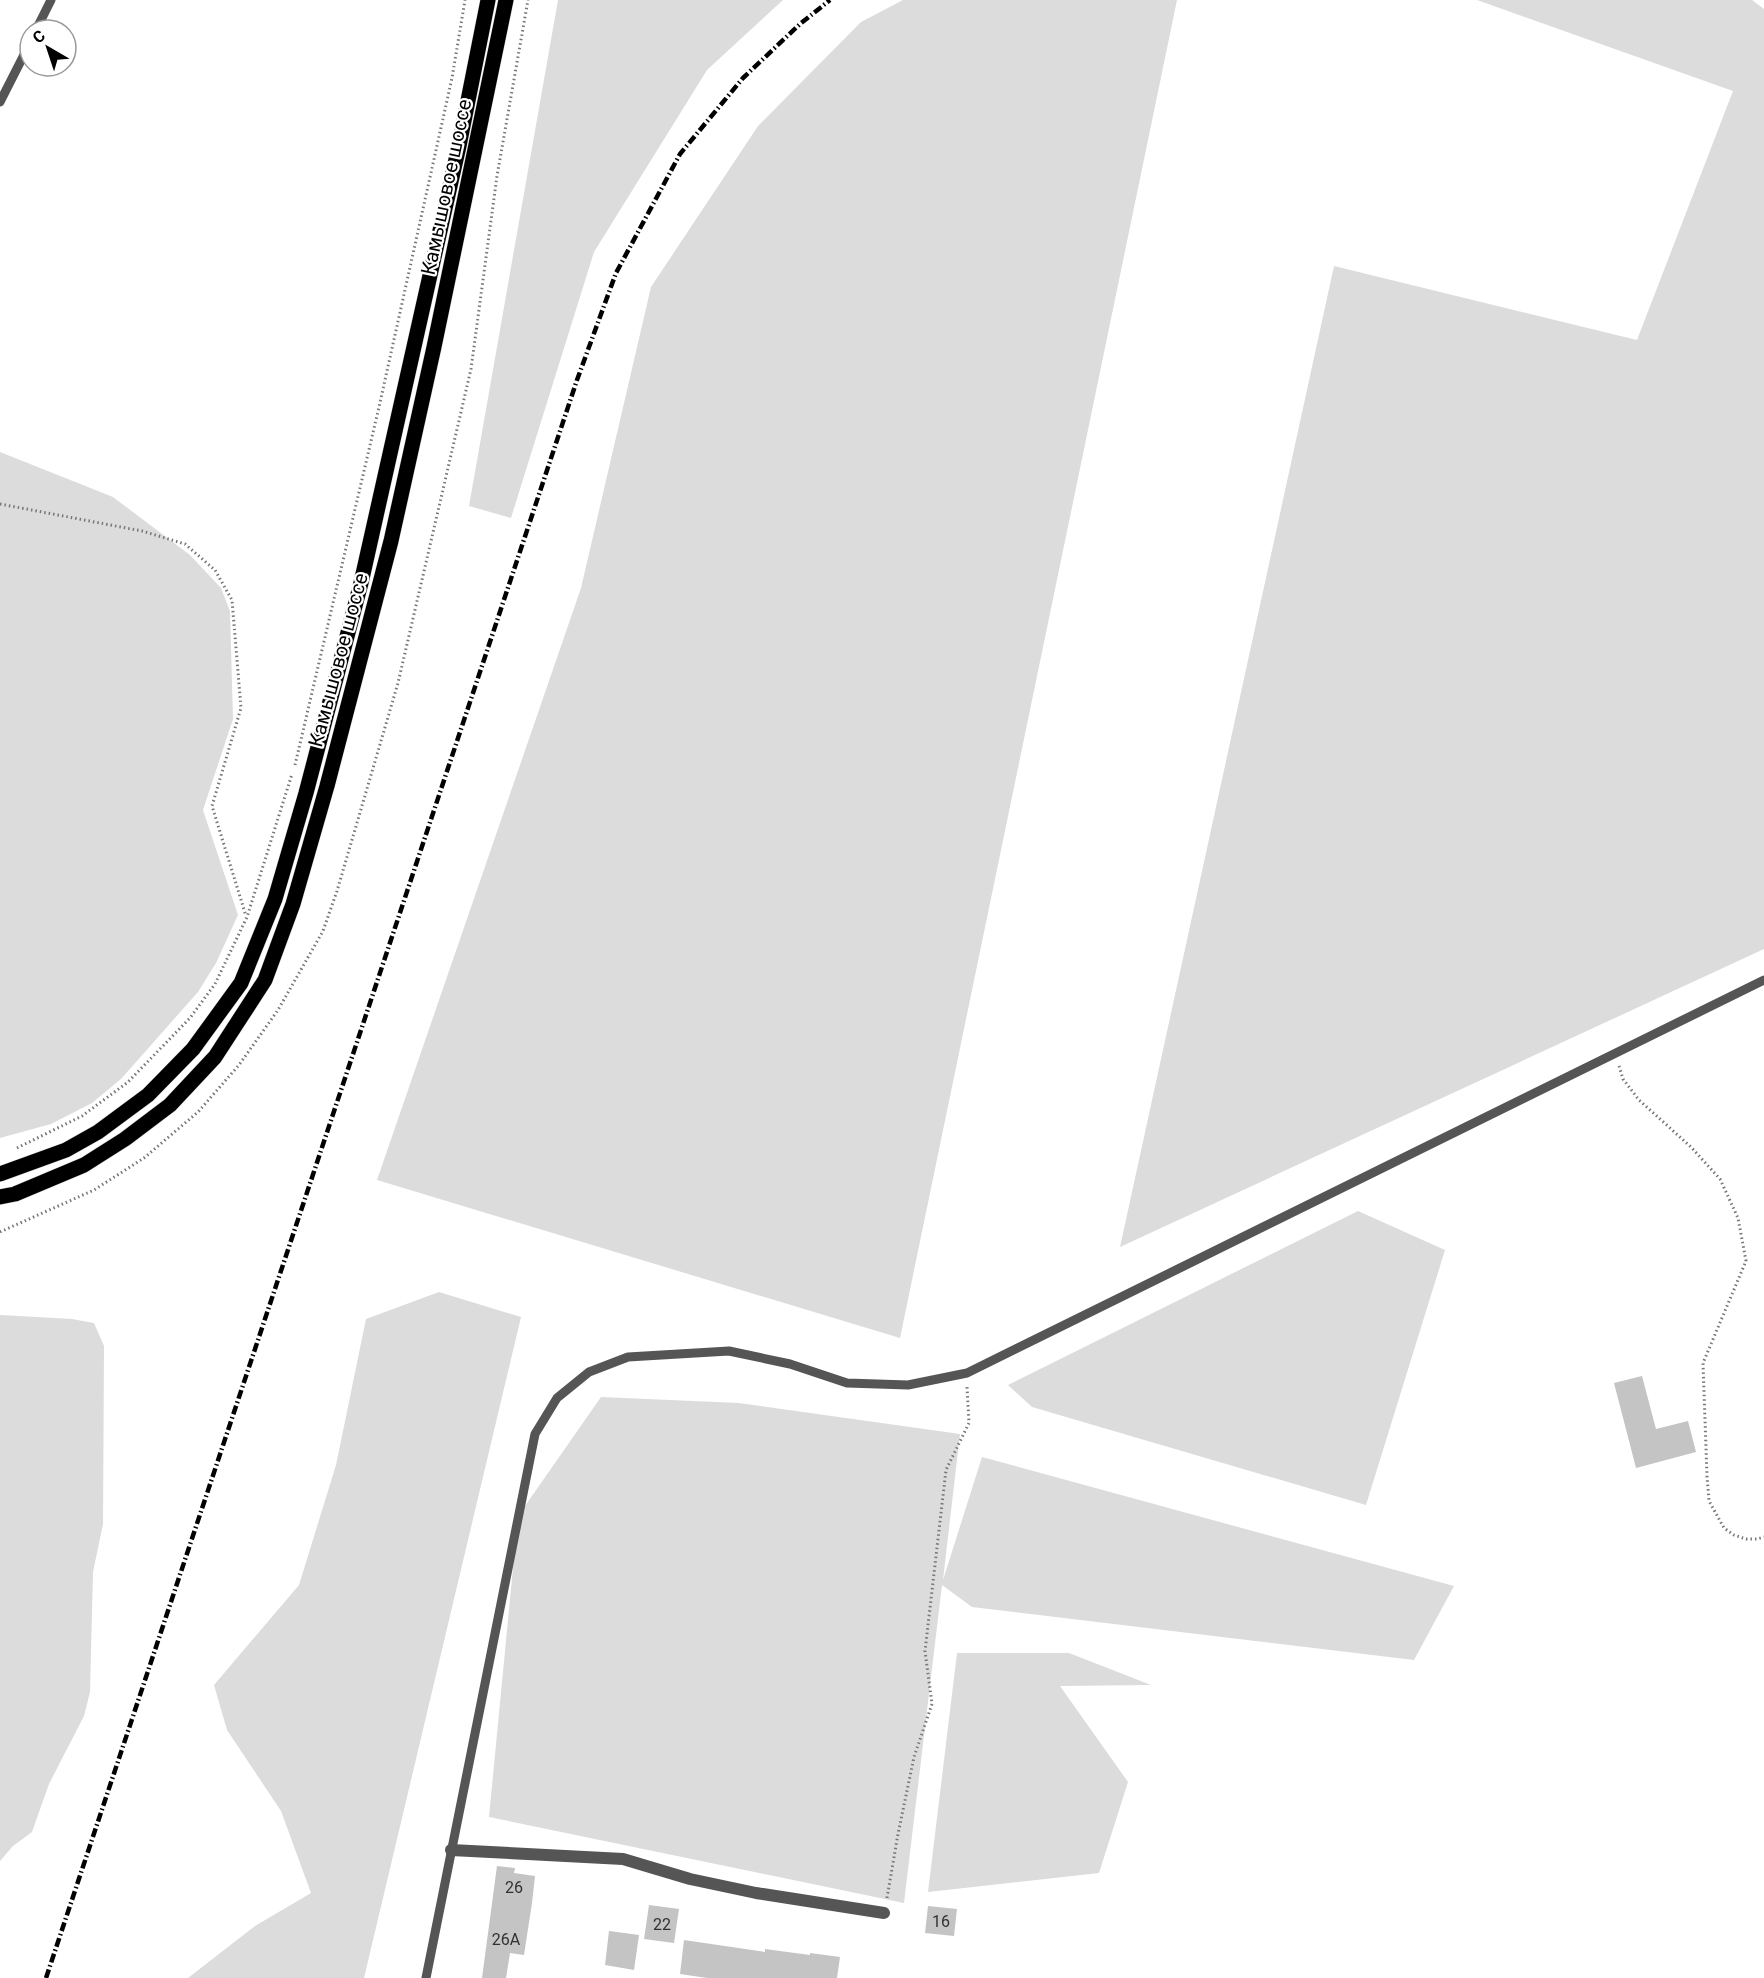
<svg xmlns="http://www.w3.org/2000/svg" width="1764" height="1978" font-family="Roboto,sans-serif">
<rect width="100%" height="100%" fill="#fff"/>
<!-- green -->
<path fill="#dcdcdc" d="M558 0H783L707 70 594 252 511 518 469 506Z
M903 0H1177L900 1338 377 1180 581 588 651 287 758 126 861 22Z
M1477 0H1752L1764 9V949L1120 1247 1334 266 1637 340 1733 91Z
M0 452 113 497 190 555 221 588 230 611 233 719 203 810 238 915 216 963 198 992 121 1079 92 1103 51 1124 0 1138Z
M1358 1211 1445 1250 1366 1505 1032 1407 1008 1385Z
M439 1292 521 1317 364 1978H188L255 1926 311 1893 281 1811 227 1730 214 1685 299 1585 336 1465 366 1319Z
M0 1315 72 1319 94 1323 104 1346 103 1524 93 1572 90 1692 84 1716 49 1784 32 1832 13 1846 0 1861Z
M601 1397 739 1403 960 1434 943 1580 982 1457 1454 1586 1414 1660 972 1607 942 1585 904 1903 489 1817 518 1516Z
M957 1653H1069L1151 1685 1060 1686 1128 1782 1099 1873 928 1892Z"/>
<!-- building -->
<path fill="#c4c4c4" d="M1642 1376 1656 1429 1688 1421 1696 1452 1636 1468 1614 1383Z
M497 1866 515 1868 514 1873 535 1876 532 1903 524 1955 510 1953 506 1978H482Z
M649 1905 679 1909 674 1943 644 1939Z
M928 1906 957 1909 954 1936 925 1933Z
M609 1931 639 1935 634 1970 605 1965Z
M684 1940 765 1952V1949L810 1955V1953L840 1957 837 1978H707L680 1974Z"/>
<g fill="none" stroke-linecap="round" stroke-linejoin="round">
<!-- primary casing -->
<g stroke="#dbdbdb" stroke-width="16">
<path id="primary" d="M0 1174 66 1150 98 1132 148 1095 193 1049 241 983 275 899 306 793 361 583 459 146 488 0
M0 1197 15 1194 84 1165 125 1139 170 1105 215 1057 265 980 293 904 327 786 391 541 434 347 506 0"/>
</g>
<!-- path -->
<path stroke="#777" stroke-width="3" stroke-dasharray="1.5 3" stroke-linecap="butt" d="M0 504 142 531 185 544 215 570 232 600 241 708 212 806 246 916
M295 765 379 407 452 78 465 0
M1619 1066 1623 1079 1639 1100 1691 1147 1720 1179 1738 1218 1746 1261 1703 1363 1707 1476 1709 1501 1724 1528 1734 1535 1746 1539H1757L1764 1537
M17 1148 82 1116 128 1082 190 1018 215 984 247 917 292 774
M0 1232 94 1190 144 1158 198 1112 239 1065 278 1010 323 931 337 891 398 683 471 369 497 176 528 0
M887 1898 898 1834 914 1757 932 1704 925 1651 946 1470 969 1423 967 1387"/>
<!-- lane -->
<path stroke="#555" stroke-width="9" d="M36 30 51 0
M0 102 30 43
M426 1978 535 1434 557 1398 589 1372 628 1357 729 1351 790 1364 847 1383 908 1385 967 1373 1764 980"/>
<!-- street -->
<path stroke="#555" stroke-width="12" d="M451 1850 623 1859 690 1879 756 1893 884 1913"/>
<!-- primary -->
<use href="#primary" stroke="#000" stroke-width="15"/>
<!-- rail -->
<path stroke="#000" stroke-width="4.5" stroke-dasharray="9 3 1.5 3" stroke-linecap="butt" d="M46 1978 577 380 616 273 680 154 743 78 800 24 830 0"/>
</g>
<g text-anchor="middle" stroke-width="4.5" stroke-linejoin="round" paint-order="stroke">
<!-- number labels -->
<g font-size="16" fill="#313131">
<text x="514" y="1893">26</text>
<text x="941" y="1927">16</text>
<text x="662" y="1930">22</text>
<text x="506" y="1945">26А</text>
</g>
<!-- street labels -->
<g font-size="20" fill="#000" stroke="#fff">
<text transform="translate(446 187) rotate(-78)" y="7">Камышовое шоссе</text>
<text transform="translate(338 660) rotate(-75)" y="7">Камышовое шоссе</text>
</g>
</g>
<!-- north arrow -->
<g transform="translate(48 48) rotate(321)"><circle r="28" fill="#ffffff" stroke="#999999" stroke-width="1.5"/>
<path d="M0-4.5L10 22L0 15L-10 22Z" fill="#000000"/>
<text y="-9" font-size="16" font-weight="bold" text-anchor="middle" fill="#000000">С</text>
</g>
</svg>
